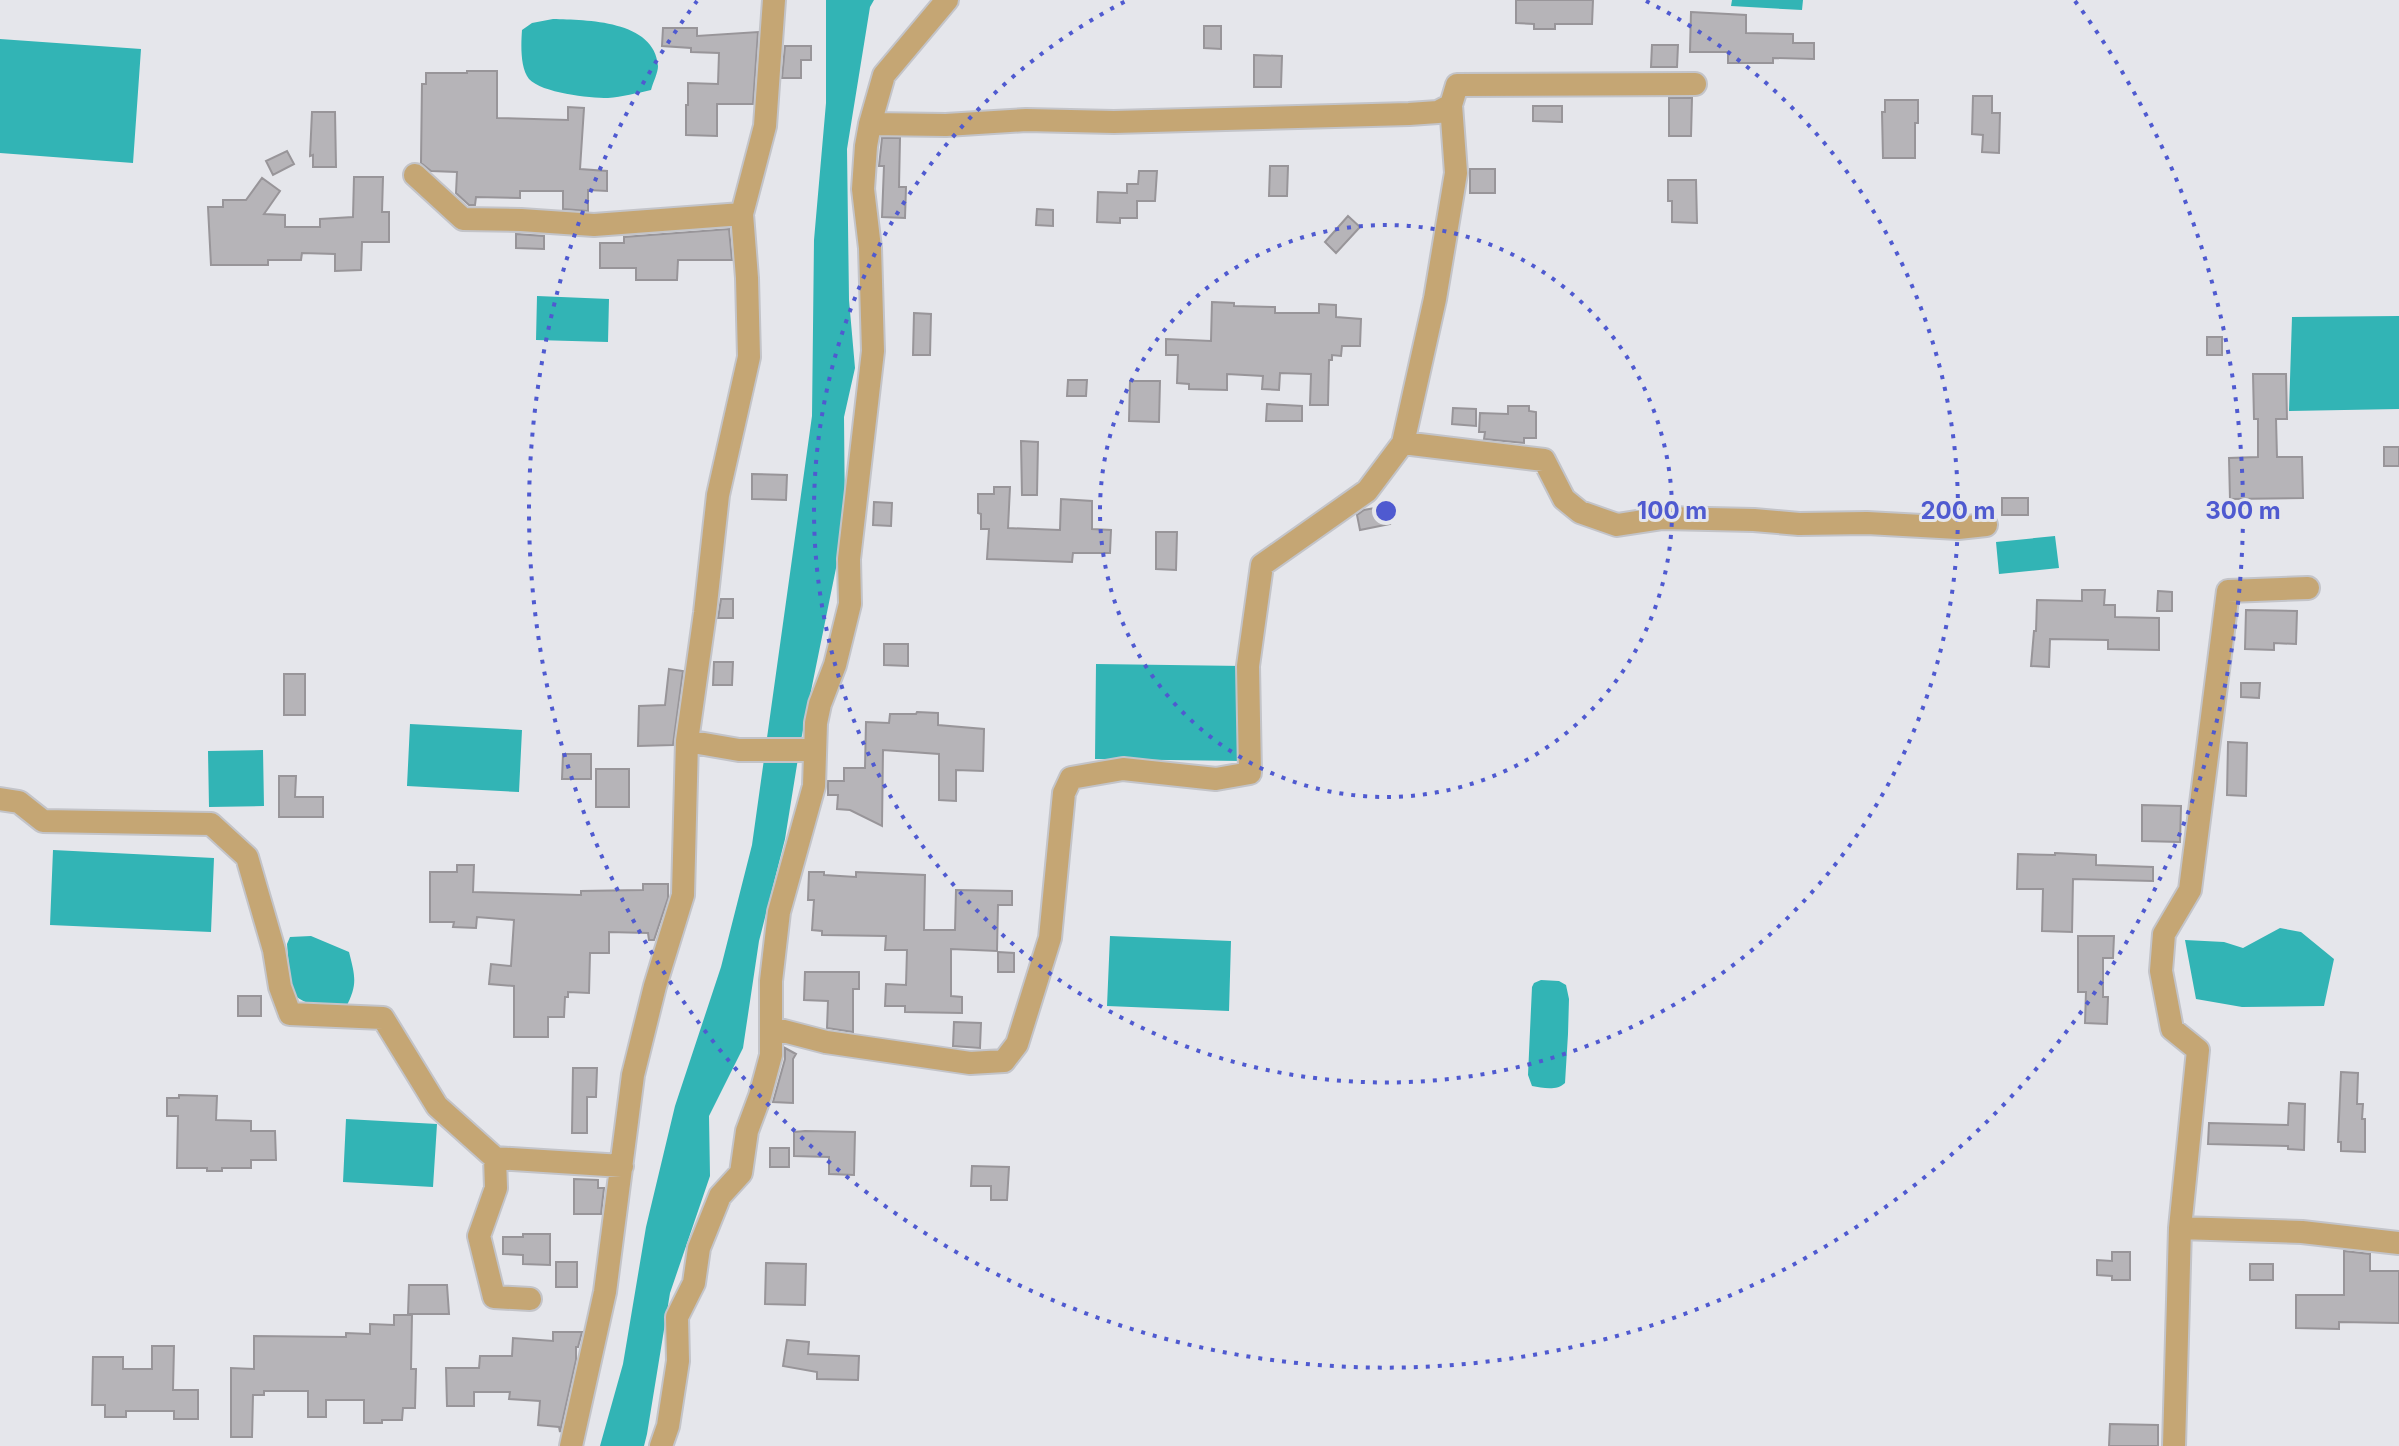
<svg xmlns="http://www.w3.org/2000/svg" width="2399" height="1446" font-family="Inter,sans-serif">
<rect width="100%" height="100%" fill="#e5e6eb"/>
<!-- water -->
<path fill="#32b4b5" d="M826 0H874L870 7 847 149 849 300 855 368 844 417 845 524 801 740 785 839 759 941 743 1048 709 1116 710 1176 670 1293 647 1434 644 1446H600L623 1364 646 1227 675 1106 721 967 752 845 812 416 814 240 826 103Z
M1732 0H1803L1802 10 1731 6Z
M553 19C586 20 655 20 658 66 658 73 653 82 651 90 637 93 622 97 608 98 589 98 542 93 529 79 520 68 521 44 522 30L532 23Z
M0 39 141 49 133 163 0 153Z
M537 296 609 299 608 342 536 340Z
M2399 316V409L2289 411 2292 317Z
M2055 536 2059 568 1999 574 1996 542Z
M1096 664 1243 666 1242 761 1095 759Z
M410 724 522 730 519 792 407 786Z
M263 750 264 806 209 807 208 751Z
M53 850 214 858 211 932 50 925Z
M2280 928 2301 932 2334 959 2324 1006 2242 1007 2196 999 2185 940 2224 942 2243 948Z
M311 936 349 952C355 976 358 984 346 1007 325 1007 306 1007 291 992L287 944 290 937Z
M1110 936 1231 941 1229 1011 1107 1006Z
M1541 980 1559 981 1566 985 1569 999 1568 1034 1565 1083C1557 1091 1543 1088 1532 1086L1528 1075 1532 987 1534 983Z
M346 1119 437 1124 433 1187 343 1182Z"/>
<!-- building -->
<path fill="#b6b4b8" stroke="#989599" stroke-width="2" d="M1516 0H1593L1592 24H1555V29H1534V24L1516 23Z
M1691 12 1746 15V33L1793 34V43H1814V59L1773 58V63H1728V52H1690Z
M1204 26H1221V49L1204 48Z
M663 28H697V36L758 32 753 104H717V136L686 135V105H688V83L718 84 719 53 691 52V48L662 46Z
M1652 45H1678L1677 67H1651Z
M785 46H811V60H801V78H782Z
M1254 55 1282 56 1281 87H1254Z
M467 71H497V118L568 120V107L584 108 580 169 607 171V191L588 190V211L563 209V191H520V198L476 197 475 205H469L456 193 457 172 431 171 421 163 422 84H426V73H467Z
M1973 96H1992V113H2000L1999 153 1982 152 1983 135 1972 134Z
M1669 98H1692L1691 136H1669Z
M1885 100H1918V123H1915V158H1883L1882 112H1885Z
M1533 106H1562V122L1533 121Z
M312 112H335L336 167H313V155L310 156Z
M882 138H900L899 187H906L905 218 882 217 884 166H879Z
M287 151 294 164 273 175 266 161Z
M1270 166H1288L1287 196H1269Z
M1470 169H1495V193H1470Z
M1139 171H1157L1155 201H1137V218H1120V223L1097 222 1098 192 1127 193V184H1138Z
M354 177H383L382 212H389V242H362L361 270 335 271V254L302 253 301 260H268V265H211L208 207H223V200H246L262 178 280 191 264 214 285 215V227H320V219L353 217Z
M1668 180H1696L1697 223 1672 222V201H1668Z
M1037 209 1053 210V226L1036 225Z
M1348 216 1360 227 1336 253 1325 242Z
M729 229 732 260H678L677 280H636V268H600V243H624V237Z
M516 234 544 236V249L516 248Z
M1212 302 1234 303V306L1275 307V313H1319V304L1336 305V317L1361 319 1360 346H1342L1341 356 1332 355V360H1329L1328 405H1310L1311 374 1280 373 1279 390 1262 389 1263 376 1227 374V390L1189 389V384L1177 383 1178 355H1166V339L1211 341Z
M914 313 931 314 930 355H913Z
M2207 337H2222V355H2207Z
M2253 374H2286L2287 419H2276L2277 457H2302L2303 498 2230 499 2229 458 2258 457V419H2254Z
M1068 380H1087L1086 396H1067Z
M1130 381H1160L1159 422 1129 421Z
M1267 404 1302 406V421H1266Z
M1508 406H1529V411L1536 412V438H1524V443L1484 439 1485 432H1479L1480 413 1508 414Z
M1453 408 1476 409V426L1452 424Z
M1021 441 1038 442 1037 495H1022Z
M2384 447H2399V466H2384Z
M752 474 787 475 786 500 752 499Z
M994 487H1010L1008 528 1060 530 1061 499 1092 501V529L1111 530 1110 553H1073L1072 562 987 559 989 529H981V514L978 513V494H994Z
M2002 498H2028V515H2002Z
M874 502 892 503 891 526 873 525Z
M1386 506 1390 524 1360 530 1357 515 1364 510Z
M1156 532H1177L1176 570 1156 569Z
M2082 590H2105L2104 605H2115V617L2159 618V650L2108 649V640L2050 639 2049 667 2031 666 2034 631H2036L2037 600 2082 601Z
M2158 591 2172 592V611H2157Z
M721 599H733V618H718Z
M2246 610 2297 611 2296 644 2274 643V650L2245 649Z
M884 644H908V666L884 665Z
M714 662H733L732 685H713Z
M669 669 683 671 673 745 638 746 639 706 665 705Z
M284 674H305V715H284Z
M2241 683H2260L2259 698 2241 697Z
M917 712 938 713V725L984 729 983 771 956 770V801L939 800V754L883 750 882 826 850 810 837 809 838 795H828V781H844V768H865L866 722 889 723 890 714H916Z
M2228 742 2247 743 2246 796 2227 795Z
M563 754H591V779H562Z
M596 769H629V807H596Z
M279 776H296L295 797H323V817H279Z
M2142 805 2181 806 2180 842 2142 841Z
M2055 853 2096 855V865L2153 867V881L2073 879 2072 932 2042 931 2043 889H2017L2018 854 2055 855Z
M457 865H474L473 892 581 895V891L643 890V884H668V898L654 940H649L648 933 609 932V953H590L589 993 568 992V997H565L564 1017H548V1037H514V986L489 984 491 964 511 966 514 920 477 917 476 928 453 927 454 922H430V872H457Z
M809 872H824V875L856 877V872L925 875 924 930H955L956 890 1012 891V905H998L997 951 951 949V996L962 997V1013L905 1012V1006H885L886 984 906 985 907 950H885L886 936 822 935V931L812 930 814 900H808Z
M2078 936H2114L2113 958H2103V997H2108L2107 1024 2085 1023 2086 992H2078Z
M998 952 1014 953V972H998Z
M805 972H859V989H853V1032L827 1028 828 1001 804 1000Z
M238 996H261V1016H238Z
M954 1022 981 1023 980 1048 953 1046Z
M785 1048 796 1054 793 1059V1103L773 1102 785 1059Z
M573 1068H597L596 1097H587V1133H572Z
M2341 1072 2358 1073 2357 1104H2363L2362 1119H2365V1152L2341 1151V1142H2338Z
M179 1095 217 1096 216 1120 251 1121V1131H275L276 1160H251V1168H222V1171H207V1168H177L178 1116H167V1098H179Z
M2289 1103 2305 1104 2304 1150 2288 1149V1146L2208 1144 2209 1123 2288 1125Z
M805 1131 855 1132 854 1175 829 1174V1157L794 1156V1132Z
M770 1148H789V1167H770Z
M972 1166 1009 1167 1007 1200H991V1186H971Z
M574 1179 598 1180V1188H604L601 1214H574Z
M523 1234H550V1265L523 1264V1255L503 1254V1237H523Z
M2344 1251 2370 1254V1271H2399V1323L2339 1322V1329L2296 1328V1295H2344Z
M2112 1252H2130V1280H2112V1276L2097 1275V1260L2112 1261Z
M556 1262H577V1287H556Z
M766 1263 806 1264 805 1305 765 1304Z
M2250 1264H2273V1280H2250Z
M409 1285H447L449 1314H408Z
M394 1315H412L411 1369H416L415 1408H403L402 1420H382V1423H364V1400H326V1417H308V1391H264V1395H253L252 1437H231V1368L254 1369V1336L346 1337V1333L370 1334V1324L394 1325Z
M553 1332H582L578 1347H576V1360L560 1432 559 1427 538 1425 540 1401 509 1399 510 1392H474V1406H447L446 1368H479L480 1356H512L513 1338 553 1341Z
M787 1340 809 1342 808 1354 859 1356 858 1380 817 1379V1372L783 1366Z
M152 1346H174L173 1390H198V1419H174V1411H126V1417H105V1405H92L93 1357H123V1369H152Z
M2110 1424 2158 1425V1446H2109Z"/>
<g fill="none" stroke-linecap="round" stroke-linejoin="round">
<!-- minor casing -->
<g stroke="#c3c4c9" stroke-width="26">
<path id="minor" d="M870 124 946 125 1026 120 1114 122 1409 114 1438 112 1451 105 1457 85 1695 84
M415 175 463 219 521 220 594 225 742 214
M1403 443 1544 460 1564 499 1580 512 1617 525 1663 518 1754 520 1799 524 1867 523 1958 528 1986 525
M687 741 739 750H815
M0 799 19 802 43 821 211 824 247 857 274 950 280 987 290 1014 383 1018 437 1106 495 1158 622 1166
M772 1028 826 1042 970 1063 1004 1061 1017 1044 1050 938 1064 793 1071 778 1123 769 1216 779 1250 773 1248 666 1262 565 1367 491 1403 443 1435 299 1456 173 1451 105
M495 1158 496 1188 479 1236 494 1297 530 1299
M2180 1228 2302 1232 2399 1243
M571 1446 605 1292 633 1075 655 986 683 895 687 741 705 613 718 495 749 357 747 278 742 214 765 126 774 0
M661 1446 668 1426 678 1361 677 1317 694 1283 699 1248 720 1196 741 1173 747 1131 760 1096 771 1055V981L779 912 814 786 816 723 820 704 835 665 850 604 849 559 873 351 870 248 863 189 866 146 870 124 884 75 947 0
M2174 1446 2180 1228 2198 1050 2172 1029 2161 971 2164 934 2190 890 2228 591 2308 588"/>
</g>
<!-- minor -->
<use href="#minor" stroke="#c5a674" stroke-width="22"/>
</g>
<!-- distance rings -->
<g fill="none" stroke="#4f5ad0" stroke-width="4" stroke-dasharray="4 8">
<circle cx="1386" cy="511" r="286"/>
<path d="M1646 1A572 572 0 1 1 1126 1"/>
<path d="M2075 1A857 857 0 1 1 697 1"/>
</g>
<circle cx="1386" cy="511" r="12" fill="#4f5ad0" stroke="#e5e6eb" stroke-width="4"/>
<g font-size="24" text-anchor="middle" font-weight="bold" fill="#4f5ad0" stroke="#e5e6eb" stroke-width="6" stroke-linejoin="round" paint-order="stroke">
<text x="1672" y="519">100 m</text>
<text x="1958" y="519">200 m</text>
<text x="2243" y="519">300 m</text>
</g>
</svg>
